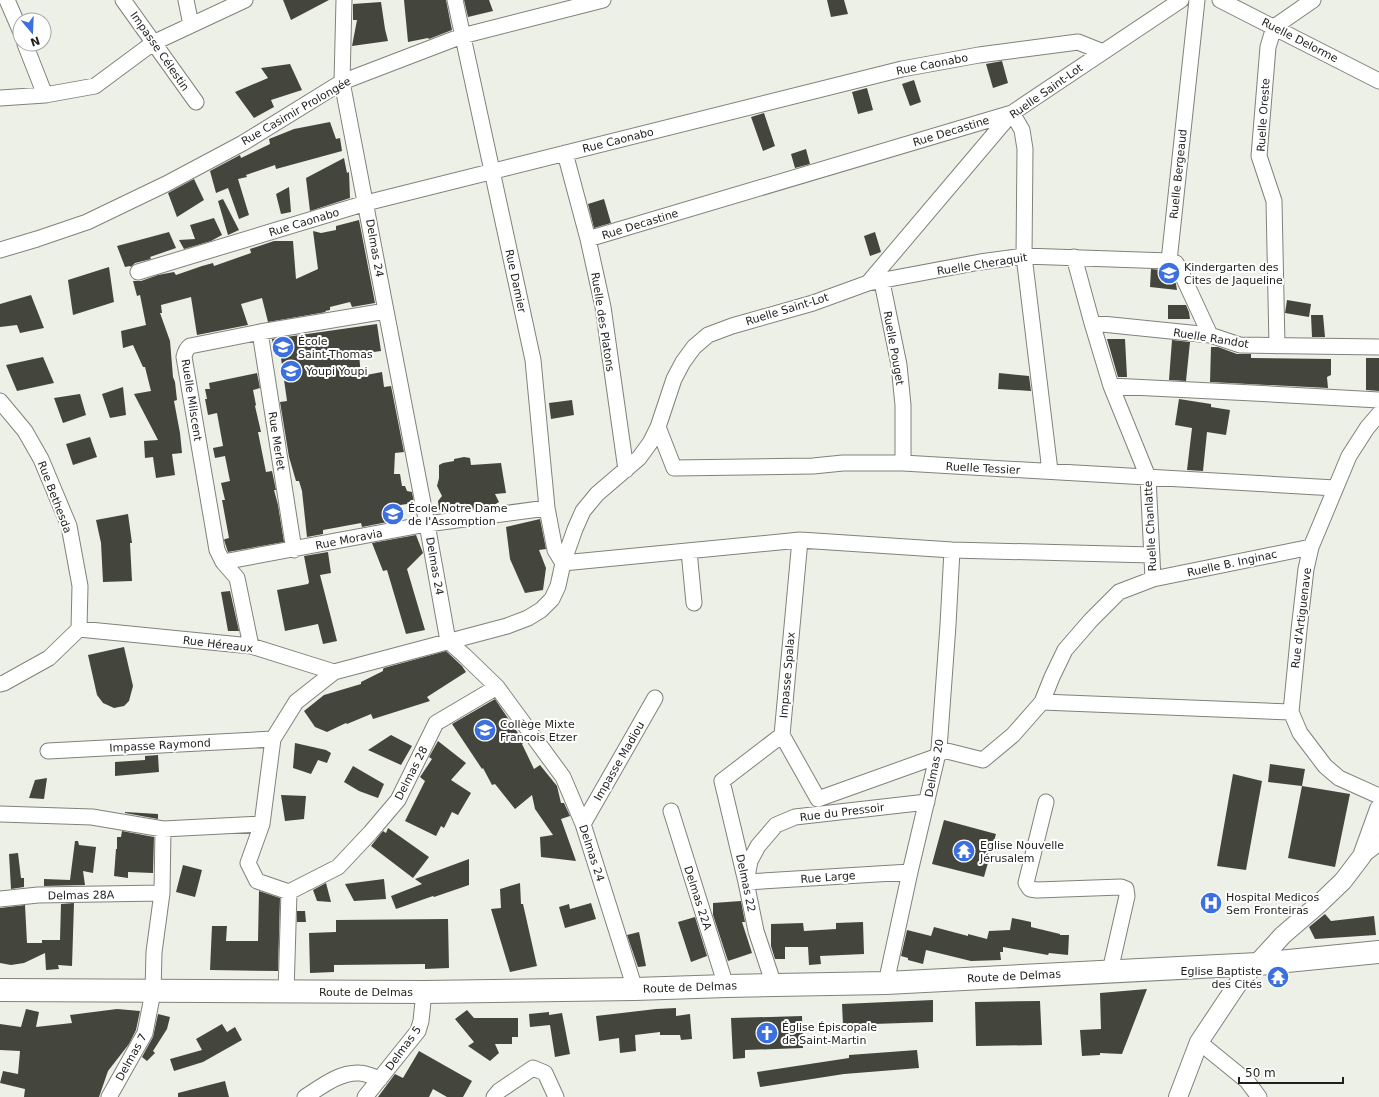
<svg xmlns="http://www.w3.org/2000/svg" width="1379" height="1097" font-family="'DejaVu Sans',sans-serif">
<rect width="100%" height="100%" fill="#edf0e6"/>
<!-- building -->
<path fill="#44463e" d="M283 0H329L291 20Z
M404 0H446L452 30 429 39 428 38 408 42Z
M464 0H489L493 11 468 17Z
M827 0H844L848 14 831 17Z
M381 2 385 29 388 41 352 46 357 20H353V4Z
M1002 61 1008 83 993 88 986 64Z
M290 64 302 90 271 100 274 107 254 118 235 92 268 78 261 68Z
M914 80 921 102 910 106 902 84Z
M867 88 873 110 858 114 852 92Z
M764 113 775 146 763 151 751 117Z
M330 122 336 139 340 138 342 151 276 169 275 165 246 175 247 177 238 179 249 215 239 219 228 188 216 193 210 171 240 155 241 158 270 144 269 139 294 129Z
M806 149 810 164 795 168 791 154Z
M344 158 347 173 349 172 350 198 310 211 306 178Z
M194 179 204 200 177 217 168 193Z
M289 187 291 212 281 214 276 194Z
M223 199 239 230 228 235 218 201Z
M604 199 611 223 594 228 588 204Z
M214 218 222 235 211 241 184 249 179 240 195 239 190 225Z
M359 220 375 303 352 307 350 302 330 307V310L325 311 326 312 268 322 262 298 241 304 248 325 197 335 191 297 161 305 162 313H160L170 341 173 377 175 382 177 400 174 401 180 433 182 453 172 454 175 475 156 478 153 457 145 458 144 441 158 440 134 394 151 391 145 367H143L133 345 123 348 121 331 146 325 140 295 137 296 133 281H141L158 275 174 272 176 275 202 266 213 263 214 266 251 253 250 249 274 241H293L296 279 318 269 313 231 321 233 336 230V226Z
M169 232 176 248 150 257 151 259 135 263 131 267 130 266 125 267 117 246Z
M875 232 881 252 870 256 864 236Z
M109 267 114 302 73 315 68 280Z
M1151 269 1170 271 1176 284 1177 290 1150 287Z
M31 295 44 328 20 333 17 325 0 327V304Z
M1287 300 1311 304 1309 317 1285 313Z
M1168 305H1186L1189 312 1190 319H1168Z
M1311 315H1323L1325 337H1312Z
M377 324 381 351 359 354 361 376 382 372 384 387 391 386 404 452 395 453 394 474H400L402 486H405L407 491 412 492 414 503 400 505 403 519 362 527 361 523 323 530V534L307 537 302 491 299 481H296L289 457 280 402 287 401 280 351 274 352 272 339Z
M1107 339H1125L1127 377H1118Z
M1172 340 1190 342 1186 381 1169 380Z
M1211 347H1218L1237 354H1251V358L1331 359V375L1327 377 1328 388 1210 382Z
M43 357 54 383 17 391 6 365Z
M1366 358H1379V391L1366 390Z
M257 373 260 388 253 390 256 405 255 406 261 432H258L266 472 272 471 276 490H274L278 505 284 542 228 552 224 540 225 539 229 538 222 500H225L221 483 230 481 225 456 215 458 213 448 223 446 217 413 208 415 205 399H207L205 389H210L209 383Z
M999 373 1029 376 1031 391 998 389Z
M123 387 126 415 110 418 102 394Z
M80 394 86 415 63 423 54 398Z
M1179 399 1211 404V407L1230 410 1226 435 1207 432 1203 471 1187 470 1192 428 1175 425Z
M572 400 574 415 551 419 549 403Z
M90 437 97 457 73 465 66 444Z
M464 457 470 458 471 465 501 463 506 493 495 494 499 502 492 506 485 507 478 506V508L442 513 439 509 438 501 442 496 437 486 439 478V465L443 463 454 461V459Z
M128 514 132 543H130L132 581 103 582 101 543 96 520Z
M540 519 546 549 539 550 546 568 543 590 525 593 510 559 506 527Z
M416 535 423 553 407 569 425 630 406 634 387 570 383 571 372 543Z
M328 552 331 573 320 575 337 641 323 644 318 624 285 631 277 590 308 584 309 582 304 556Z
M230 591 239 631H228L221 592Z
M124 647 133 686 129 701 124 706 114 708 103 703 97 695 88 655Z
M446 651 462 666 466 672 427 697 430 701 373 719 371 714 347 724 346 723 327 732 315 727 304 711 324 695 361 684V682L383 671V669L384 668Z
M495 699 524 742 522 744 534 769 540 765 557 786 561 803H564L570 816 561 819 576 861 541 857 540 837 553 835 535 809 532 795 515 809 495 784 492 785 483 768 482 769 452 724Z
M391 735 412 746 401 765 368 750Z
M438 741 466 763 451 780 471 793 458 815 452 812 444 828 441 826 436 836 405 821 425 781 420 777 432 759 429 757Z
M295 743 326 750 331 753 327 763 318 760 311 774 293 768Z
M158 755 159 772 115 776V762L145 760V756Z
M1270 764 1305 769 1302 786 1268 782Z
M353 766 384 784 378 798 359 791 344 782Z
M1233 774 1262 781 1246 870 1217 866Z
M47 778 44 799 29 798 35 780Z
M1302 786 1350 794 1335 867 1288 858Z
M281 795 306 796 304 819 285 821Z
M125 812 158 814V819L125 813Z
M944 820 996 834 984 877 932 864Z
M388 828 429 857 413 878 371 846 383 831 386 833Z
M122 831 154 837 153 873 128 872V878L114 876 116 849H117V837H121Z
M75 841H78L79 845 96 847 93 873 83 871 85 885 44 886V879L70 880Z
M18 853 21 878H24V887L11 889 9 854Z
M469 859V885L434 897 433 896 396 909 391 896 422 884 415 879Z
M183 865 202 870 195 897 176 892Z
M384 879 386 899 354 901 345 884Z
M326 883 331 902 317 901 313 890Z
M520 883 521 904H523L537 966 510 972 491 909 501 908 500 889Z
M259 891 280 898 278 971 210 970 212 926H227L226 941H258Z
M741 901 745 922H742L752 953 728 961 713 915V903Z
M74 903 72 966 58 965 59 969 46 970 45 953 24 963 11 965 0 963V908L25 905 27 943H42V940H60L61 904Z
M591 903 596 919 565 928 559 907 569 904 570 909Z
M297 911H305L306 922H297Z
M1325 914 1331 921 1374 916 1376 935 1315 939 1309 927Z
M695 917 707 956 691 962 678 922Z
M1012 918 1031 922V927L1060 934V935H1069L1068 955 1049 953 1048 955 1003 947V952H1000L1001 960 971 961 926 950 923 964 908 960V958L901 956 907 930 931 936 934 927 968 936V934L987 939 989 931 1010 930Z
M448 919 449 968 425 969V964L334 965V972L310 973 309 933 336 932V920Z
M863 922 864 954 820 956 821 964 809 965 808 947H785V959H775L771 946V924L803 923 804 931 836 929V923Z
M639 932 646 966 638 967 627 935Z
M1147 989 1122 1054 1100 1053V1055L1082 1056 1080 1030 1101 1029 1100 993Z
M933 1000V1022L843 1025 842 1004Z
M1040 1001 1042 1045 976 1046 975 1002Z
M676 1008V1016L690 1014 692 1039 681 1040 680 1035H660V1032L635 1035 636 1051 620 1053 619 1038 599 1041 596 1016 656 1009Z
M26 1009 39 1012 36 1027 72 1023 70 1015 117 1009 140 1011 136 1030 129 1044 108 1071 99 1097H24L25 1089 0 1083 3 1071 18 1074 20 1051 0 1050V1024L21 1027Z
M467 1010 474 1018H518V1037H512V1044H495L499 1053 490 1061 468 1046 474 1042 455 1019Z
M549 1012V1015L562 1013 570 1054 555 1057 550 1025 530 1027 529 1014Z
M158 1014 170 1017 167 1029 153 1051 155 1053 147 1061 142 1057 153 1037Z
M802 1016 803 1048 745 1050V1058L733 1059 731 1018Z
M222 1024 227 1032 235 1027 242 1040 203 1062 174 1071 170 1059 202 1050 196 1039Z
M917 1050 919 1068 844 1074 760 1087 757 1072 849 1058V1055Z
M419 1051 472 1081 463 1097H447L433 1089 429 1097H378L395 1074 403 1078Z
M225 1081 229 1097H178V1093Z"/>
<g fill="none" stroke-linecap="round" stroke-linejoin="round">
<!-- minor casing -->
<g stroke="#80827a" stroke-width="17">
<path id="minor" d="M7 0 20 30
M123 0 196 102
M186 0 191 25
M344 0 342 82 427 524 448 641 465 656 497 687 563 777 583 824 635 989
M455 0 533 360 547 508 555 550 563 563 800 540 952 550 1152 555
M1197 0 1169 261 1176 263 1179 268 1210 335
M1220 0 1379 81
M25 44 45 95
M0 98 45 95 95 86 153 43 245 0
M565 153 588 239 603 307 626 470
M588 239 1012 113 1022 130 1025 149 1024 256 1050 471
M0 250 37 239 87 222 166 184 243 143 342 82 462 36 603 0
M138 272 366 203 902 69 979 55 1078 42 1103 52
M882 282 899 365 903 405V463
M868 283 980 262 1024 256 1169 261
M1092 323 1210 335 1240 345 1379 347
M260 332 294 550
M1277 346 1274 201 1259 156 1268 47 1274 27 1313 0
M1111 386 1253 393 1379 400
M0 401 25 431 41 459 69 526 80 586 79 629
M1379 414 1367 428 1349 456 1311 547 1306 569 1299 630 1291 712 1300 733 1325 766 1339 778 1379 796
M658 427 674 468 813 466 843 463H903L1335 488
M689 551 694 603
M223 562 427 524 547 508
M1153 579 1311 547
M251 646 237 578 223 562 217 550 184 357C185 352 186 349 190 346L260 332 386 311
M334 672 296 702 273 739 262 824 248 863 257 881 289 892 338 867 370 833 398 800 436 723 497 687
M0 684 4 683 49 658 79 629 251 646 334 672 507 626 528 618 541 610 552 599 558 586 563 563 575 529 583 511 597 494 639 458 650 443 658 427 674 379 683 362 694 347 708 335 732 326 813 303 868 283 1012 113 1181 0
M1042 702 1291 712
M782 735 818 799 938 756
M939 749 983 760 1013 735 1042 702 1052 677 1065 650 1091 620 1119 592 1153 579 1148 477 1111 386 1092 323 1074 257
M48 751 273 739
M1046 802 1026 883 1030 889 1037 890 1121 887 1126 889 1127 896 1110 971
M671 811 726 986
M0 814 92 817 163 829 262 824
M583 824 655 698
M1362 856 1379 843
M910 872 746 882 750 861 758 846 776 825 795 817 927 802
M0 899 38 895 162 893
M886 983 910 872 939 749 948 625 952 550
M774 985 756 931 746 882 722 781 782 735 800 540
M286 993 289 892
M1199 1042 1247 1081 1259 1097
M109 1097 145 1033 153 992 154 952 162 893 163 829
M305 1097C321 1087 339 1072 359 1073 366 1073 373 1077 380 1079
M365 1097 418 1031 421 1021 424 992
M494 1097 499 1091 533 1068 545 1073 556 1097"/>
</g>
<!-- tertiary casing -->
<g stroke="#80827a" stroke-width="20">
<path id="tertiary" d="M1178 1097 1199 1042 1237 985 1283 935 1319 904 1343 881 1362 856 1379 809"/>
</g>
<!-- primary casing -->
<g stroke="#80827a" stroke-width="24">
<path id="primary" d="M0 990 424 992 635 989 726 986 886 983 1258 964 1379 952"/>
</g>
<!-- minor -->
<use href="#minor" stroke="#fff" stroke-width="15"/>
<!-- tertiary -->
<use href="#tertiary" stroke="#fff" stroke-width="18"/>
<!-- primary -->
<use href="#primary" stroke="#fff" stroke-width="22"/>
</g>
<!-- icons -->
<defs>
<g id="school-disc" transform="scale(1.15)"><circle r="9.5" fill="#3c70e0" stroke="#fff"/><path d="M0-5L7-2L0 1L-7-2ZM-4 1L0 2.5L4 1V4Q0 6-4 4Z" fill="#fff"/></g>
<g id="university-disc" transform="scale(1.15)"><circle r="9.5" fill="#3c70e0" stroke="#fff"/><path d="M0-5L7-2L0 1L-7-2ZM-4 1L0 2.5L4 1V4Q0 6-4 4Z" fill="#fff"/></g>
<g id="temple-disc" transform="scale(1.15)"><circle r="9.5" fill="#3c70e0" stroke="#fff"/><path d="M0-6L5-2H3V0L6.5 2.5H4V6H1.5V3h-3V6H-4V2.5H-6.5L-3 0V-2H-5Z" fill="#fff"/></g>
<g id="hospital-disc" transform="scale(1.15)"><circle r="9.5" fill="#3c70e0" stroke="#fff"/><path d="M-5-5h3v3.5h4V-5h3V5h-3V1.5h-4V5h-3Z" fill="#fff"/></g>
<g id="church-disc" transform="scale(1.15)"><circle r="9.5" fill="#3c70e0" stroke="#fff"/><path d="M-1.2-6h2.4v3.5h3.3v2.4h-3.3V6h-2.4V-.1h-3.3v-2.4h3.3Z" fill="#fff"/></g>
</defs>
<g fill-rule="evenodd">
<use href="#school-disc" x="1169" y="273"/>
<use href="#school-disc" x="283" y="347"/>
<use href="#school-disc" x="291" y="371"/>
<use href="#school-disc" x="393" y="514"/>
<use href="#university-disc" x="485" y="730"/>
<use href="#temple-disc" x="964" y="851"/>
<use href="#hospital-disc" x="1211" y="903"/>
<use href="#temple-disc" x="1278" y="977"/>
<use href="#church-disc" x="767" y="1033"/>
</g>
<g text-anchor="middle" stroke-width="4" stroke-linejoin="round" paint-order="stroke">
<!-- street labels -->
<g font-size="11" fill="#1f201d" stroke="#fff">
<text transform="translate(1300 40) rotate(27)" y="4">Ruelle Delorme</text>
<text transform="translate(160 51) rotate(55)" y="4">Impasse Célestin</text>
<text transform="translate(932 64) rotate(-11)" y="4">Rue Caonabo</text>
<text transform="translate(1046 91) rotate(-35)" y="4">Ruelle Saint-Lot</text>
<text transform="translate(296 111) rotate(-30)" y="4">Rue Casimir Prolongée</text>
<text transform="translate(1263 115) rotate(-86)" y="4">Ruelle Oreste</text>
<text transform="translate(951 131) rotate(-17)" y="4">Rue Decastine</text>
<text transform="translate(618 140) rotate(-14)" y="4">Rue Caonabo</text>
<text transform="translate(1178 174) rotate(-84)" y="4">Ruelle Bergeaud</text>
<text transform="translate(304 222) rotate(-17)" y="4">Rue Caonabo</text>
<text transform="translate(640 224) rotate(-17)" y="4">Rue Decastine</text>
<text transform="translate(375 248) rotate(80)" y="4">Delmas 24</text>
<text transform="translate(982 264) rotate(-9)" y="4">Ruelle Cheraquit</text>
<text transform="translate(516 281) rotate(78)" y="4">Rue Damier</text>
<text transform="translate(787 309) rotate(-17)" y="4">Ruelle Saint-Lot</text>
<text transform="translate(603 322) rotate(81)" y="4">Ruelle des Platons</text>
<text transform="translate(1211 338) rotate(9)" y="4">Ruelle Randot</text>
<text transform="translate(894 348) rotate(80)" y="4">Ruelle Pouget</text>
<text transform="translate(192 400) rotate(81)" y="4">Ruelle Milscent</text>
<text transform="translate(277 441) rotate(81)" y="4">Rue Merlet</text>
<text transform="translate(983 468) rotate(3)" y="4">Ruelle Tessier</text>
<text transform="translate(55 497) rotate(69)" y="4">Rue Bethesda</text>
<text transform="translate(1150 526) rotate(-93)" y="4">Ruelle Chanlatte</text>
<text transform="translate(349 539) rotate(-11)" y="4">Rue Moravia</text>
<text transform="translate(1232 563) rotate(-12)" y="4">Ruelle B. Inginac</text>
<text transform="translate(435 566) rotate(80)" y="4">Delmas 24</text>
<text transform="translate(1301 618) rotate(-83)" y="4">Rue d'Artiguenave</text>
<text transform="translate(218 644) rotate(7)" y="4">Rue Héreaux</text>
<text transform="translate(787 675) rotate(-85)" y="4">Impasse Spalax</text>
<text transform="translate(160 745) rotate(-3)" y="4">Impasse Raymond</text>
<text transform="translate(619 761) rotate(-60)" y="4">Impasse Madiou</text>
<text transform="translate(934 768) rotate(-79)" y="4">Delmas 20</text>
<text transform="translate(411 773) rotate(-63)" y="4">Delmas 28</text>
<text transform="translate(842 812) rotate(-7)" y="4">Rue du Pressoir</text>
<text transform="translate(592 853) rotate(72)" y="4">Delmas 24</text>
<text transform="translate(828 877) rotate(-4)" y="4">Rue Large</text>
<text transform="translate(746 883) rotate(78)" y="4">Delmas 22</text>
<text transform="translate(81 895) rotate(-1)" y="4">Delmas 28A</text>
<text transform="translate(698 898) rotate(72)" y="4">Delmas 22A</text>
<text transform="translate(1014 976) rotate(-3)" y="4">Route de Delmas</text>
<text transform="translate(690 987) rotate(-2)" y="4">Route de Delmas</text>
<text x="366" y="996">Route de Delmas</text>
<text transform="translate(403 1048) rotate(-54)" y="4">Delmas 5</text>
<text transform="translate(131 1057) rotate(-61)" y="4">Delmas 7</text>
</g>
<!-- poi labels -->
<g font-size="11" fill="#1f201d" stroke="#fff" text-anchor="start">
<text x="1184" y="271">Kindergarten des<tspan x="1184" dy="13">Cites de Jaqueline</tspan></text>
<text x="298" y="345">École<tspan x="298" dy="13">Saint-Thomas</tspan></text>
<text x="306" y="375">Youpi Youpi</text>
<text x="408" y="512">École Notre Dame<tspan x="408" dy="13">de l'Assomption</tspan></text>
<text x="500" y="728">Collège Mixte<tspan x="500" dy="13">Francois Etzer</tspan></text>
<text x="980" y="849">Eglise Nouvelle<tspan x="980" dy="13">Jérusalem</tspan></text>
<text x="1226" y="901">Hospital Medicos<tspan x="1226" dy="13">Sem Fronteiras</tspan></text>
<text x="1262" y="975" text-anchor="end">Eglise Baptiste<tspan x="1262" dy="13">des Cités</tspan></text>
<text x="782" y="1031">Église Épiscopale<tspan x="782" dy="13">de Saint-Martin</tspan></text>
</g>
</g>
<!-- north arrow -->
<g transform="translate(32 32) rotate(161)"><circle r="19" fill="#ffffff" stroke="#a5a6a5"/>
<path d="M0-3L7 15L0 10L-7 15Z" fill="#3c70e0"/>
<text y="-6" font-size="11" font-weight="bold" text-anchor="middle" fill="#1f201d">N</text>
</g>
<!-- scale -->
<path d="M1239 1077v6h104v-6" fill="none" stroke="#1f201d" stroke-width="2"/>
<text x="1245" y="1077" font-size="12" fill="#1f201d" stroke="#ffffff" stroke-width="3" paint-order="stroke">50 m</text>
</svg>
